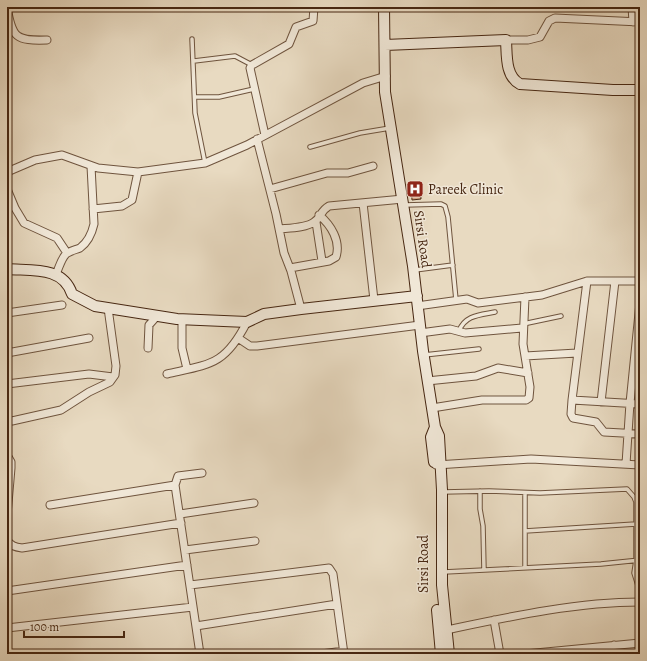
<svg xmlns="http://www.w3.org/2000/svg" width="647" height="661" font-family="Alegreya,serif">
<rect width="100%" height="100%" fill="#e8dac1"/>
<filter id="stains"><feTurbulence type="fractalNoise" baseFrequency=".005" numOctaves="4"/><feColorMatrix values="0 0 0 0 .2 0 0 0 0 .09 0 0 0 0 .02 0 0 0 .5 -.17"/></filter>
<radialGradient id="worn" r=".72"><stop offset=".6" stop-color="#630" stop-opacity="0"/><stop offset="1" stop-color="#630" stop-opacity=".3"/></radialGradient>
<!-- building -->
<path fill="#d4a082" stroke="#472712" d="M411 185H420L421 199 412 200Z"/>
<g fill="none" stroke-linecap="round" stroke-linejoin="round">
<!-- lane casing -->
<g stroke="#6f543e" stroke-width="5.5">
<path id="lane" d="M192 39 195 113 205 163
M194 61 235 56 252 65
M195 97H219L254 89
M310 147 360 133 390 128
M405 205 441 204 445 206 448 217 456 300
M415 270 453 265
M523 324 561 316
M459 331C465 315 480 315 495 312
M424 355 479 349
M480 491V509L483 526 484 570
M443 492 489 491 540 493 627 489 634 497 636 502V560L634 573 640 592
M525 531 636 524
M525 568V493
M444 572 601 564 640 560"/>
</g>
<!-- street casing -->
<g stroke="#6f543e" stroke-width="9">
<path id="street" d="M7 7C12 38 16 41 47 40
M632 7 633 22
M506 40H528L540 37 549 21 555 18 640 22
M265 135 250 68 252 65 289 44 296 27 313 21 314 7
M257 139 276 214 284 253 291 271 301 309
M7 172 35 160 62 155 98 168 138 172 205 163 247 145 363 83 386 76
M7 189 15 208 24 223 57 238 67 253
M270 189 327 173H348L373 166
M363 203 374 300
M93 209 122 206 132 200 138 172
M316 222 322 261
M279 229C289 228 306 228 314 222 321 218 320 211 329 206L403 199
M290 268 329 261 336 257C341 241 331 225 319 215
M56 274C59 268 61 259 66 254 70 251 75 250 80 248 88 242 92 233 94 224L91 166
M587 281 572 400 640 404
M417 306 467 299 478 303 542 295 587 281H640
M7 313 62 305
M182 320V348L187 369
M420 333 450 329 465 333 522 328
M238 338 250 346H257L420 325
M148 348 149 325 157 316
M7 353 89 338
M525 356 577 353
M167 374C211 364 225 365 247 322
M427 381 476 376 498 368 528 373
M7 384 89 374 113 377
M572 400 571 414 573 418 596 422 604 432 640 434
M601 402 615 281
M432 408 482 400H526L529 398 530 387 523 344 525 297
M7 420 12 421 61 410 89 392 110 382 115 375 116 366 108 308
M7 455 11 462V468L7 515
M626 464 630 403 640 303
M436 465 531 459 640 465
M50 505 175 485
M180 514 254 503
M7 540C11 546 15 547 22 548L181 523
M185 550 255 541
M190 585 329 568 333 574 344 654
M7 591 187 565
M494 620 500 654
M196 626 337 604
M7 628 193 607
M446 630C508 617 576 602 640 602
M614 645 616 654
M200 654 175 485 178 476 202 473
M321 654 344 651
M525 654 640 643
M638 654H640"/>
</g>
<!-- secondary casing -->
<g stroke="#472712" stroke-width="12">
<path id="secondary" d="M384 7 385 92 413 266 423 351 435 427 439 436 442 490V585L449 654
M385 45 506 40C507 55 505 76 520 84L613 90H640
M7 269C32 271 63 266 72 294L95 306 177 319 247 322 264 314 301 309 417 296
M434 462 431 437 435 427
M437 610 441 654"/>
</g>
<!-- lane -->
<use href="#lane" stroke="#f0e7d7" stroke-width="3.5"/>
<!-- street -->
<use href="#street" stroke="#f0e7d7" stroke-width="7"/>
<!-- secondary -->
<use href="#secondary" stroke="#f0e7d7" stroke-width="10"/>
</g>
<!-- icons -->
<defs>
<g id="hospital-square" transform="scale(0.9)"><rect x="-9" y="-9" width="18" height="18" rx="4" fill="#8f2418" stroke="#f0e7d7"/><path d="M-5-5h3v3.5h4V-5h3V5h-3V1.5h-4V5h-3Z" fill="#fff"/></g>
</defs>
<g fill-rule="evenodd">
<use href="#hospital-square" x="415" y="189"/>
</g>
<g text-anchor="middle" stroke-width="3" stroke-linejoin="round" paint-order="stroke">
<!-- poi labels -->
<g font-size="14" fill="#472712" stroke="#f0e7d7" text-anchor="start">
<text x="428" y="194">Pareek Clinic</text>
</g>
<!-- street labels -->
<g font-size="14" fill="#472712" stroke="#f0e7d7">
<text transform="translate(423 239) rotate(82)" y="5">Sirsi Road</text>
<text transform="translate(423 564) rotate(-90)" y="5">Sirsi Road</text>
</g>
</g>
<!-- margin -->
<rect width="647" height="661" fill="none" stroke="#e8dac1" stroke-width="24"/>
<rect x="8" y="8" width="631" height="645" fill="none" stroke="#472712" stroke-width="2"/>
<rect x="12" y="12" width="623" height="637" fill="none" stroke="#472712"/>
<!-- scale -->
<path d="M24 631v6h100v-6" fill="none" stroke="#472712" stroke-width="2"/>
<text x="30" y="631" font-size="12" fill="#472712" stroke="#f0e7d7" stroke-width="3" paint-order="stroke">100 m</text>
<rect width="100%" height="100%" filter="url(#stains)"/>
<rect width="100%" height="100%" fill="url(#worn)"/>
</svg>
